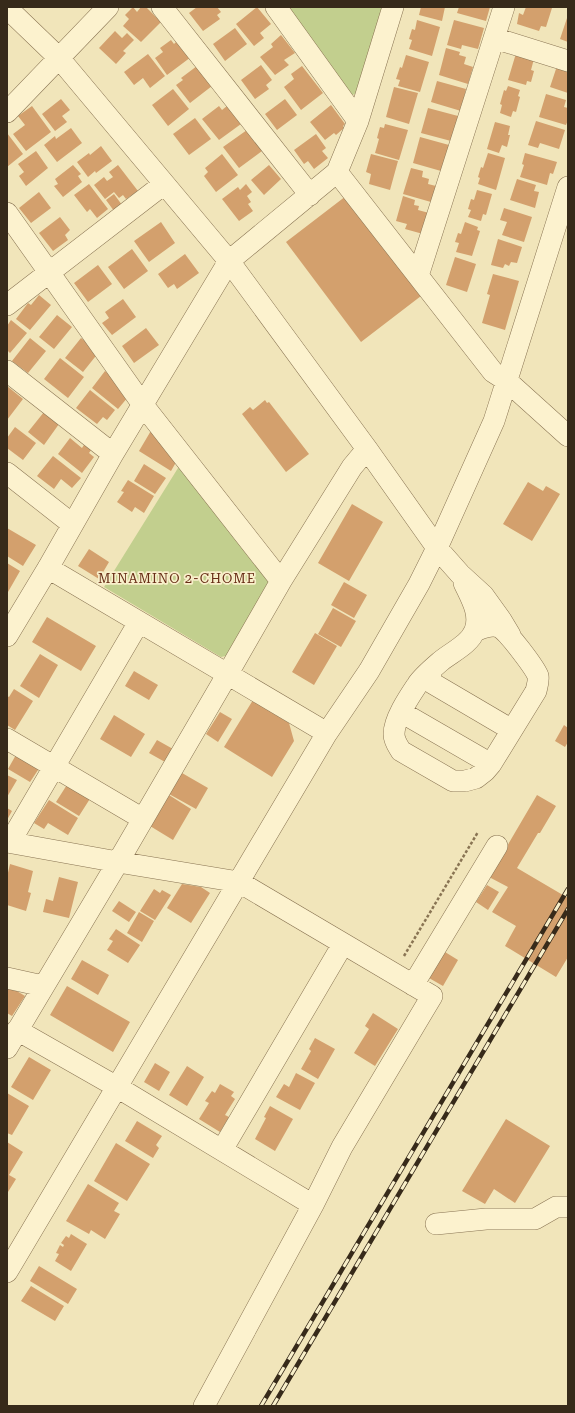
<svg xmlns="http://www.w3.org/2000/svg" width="575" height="1413" font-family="'Roboto Serif',serif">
<rect width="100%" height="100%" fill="#f1e5ba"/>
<!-- green -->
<path fill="#c2cf8e" d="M282 7H386L360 93 347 96Z
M183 460 272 585 230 655 221 657 104 587Z"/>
<!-- building -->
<path fill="#d3a06d" d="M133 7 137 12 141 7H146L161 22 141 42 123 26 129 19 125 15Z
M197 7H217L221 12 217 15 220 19 203 31 189 13Z
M257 7 271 24 260 33 264 38 254 46 236 24Z
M421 7H445L442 21 419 15Z
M459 7H490L486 21 457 13Z
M526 7 552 8 546 27 541 26 539 31 517 24 519 13 523 15Z
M568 15V42L560 39Z
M417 20 440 27 432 56 409 49 412 40 409 39 412 29 415 30Z
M454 20 484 28 478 49 462 45 461 49 447 45Z
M235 28 247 44 225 61 213 44Z
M115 31 122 38 127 33 134 40 123 51 126 53 116 64 99 48Z
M281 35 295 53 284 60 289 65 275 75 260 57 273 47 271 44Z
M171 40 174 44 178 40 191 57 167 75 155 58 163 52 160 48Z
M446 48 460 52 459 55 466 57 464 64 473 67 468 84 439 75Z
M517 50 535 55 531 70 534 71 531 82 527 81 526 85 508 80Z
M148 54 165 76 150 88 143 78 134 85 124 72Z
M406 55 429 62 420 92 398 86 400 80 396 79 400 67 402 68Z
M261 65 272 80 266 85 269 89 255 99 241 80Z
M197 66 212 86 190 103 176 85 183 80 181 78Z
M302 66 323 93 301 110 284 87 294 79 291 74Z
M557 66H568V93L550 87Z
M437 81 466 89 461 111 431 102Z
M508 86 520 90 518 96 520 97 516 112 513 111 511 117 500 113 502 105 500 104 504 90 506 91Z
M394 87 418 93 409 124 386 117Z
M173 89 189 109 168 126 152 105Z
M546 94 566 100 564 107 568 108V120L566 125 539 117Z
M61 99 70 110 62 116 67 122 55 131 42 114Z
M285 99 297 115 277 130 265 114Z
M331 105 345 124 343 126 344 128 336 135 334 133 325 140 310 122Z
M32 106 51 132 26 151 13 134 25 125 18 116Z
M219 106 222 110 227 106 241 124 219 140 202 119Z
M428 108 458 116 451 141 421 133Z
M195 118 211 139 189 155 173 134Z
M536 121 565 130 559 149 540 143 538 148 528 145Z
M495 122 510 126 508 135H510L507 147 502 145 499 153 487 149Z
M385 124 408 130 399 160 375 153 379 139 377 138 380 127 384 128Z
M71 128 82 143 57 162 44 145 55 136 56 139Z
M247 130 262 151 239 168 223 147Z
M7 133 23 154 7 167Z
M316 134 326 148 322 151 328 158 314 169 308 161 304 164 294 150Z
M420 137 449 145 441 171 413 163Z
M101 146 112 161 96 173 95 171 88 177 77 162 89 153 90 155Z
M36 151 48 168 26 186 19 176 24 172 18 164Z
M488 153 505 158 496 190 478 184 480 178 478 177 481 167 483 168Z
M525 153 557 162 553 174 550 173 547 185 520 177 524 165 522 164Z
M222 154 238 175 216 192 204 176 208 172 205 168Z
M371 154 398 161 390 190 369 184 371 174 366 172Z
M73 165 81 174 78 176 82 182 63 197 54 186 58 184 55 179Z
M118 165 138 191 126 199 123 195 119 198 114 192 105 199 94 185 104 177 107 181 113 177 109 172Z
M269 165 281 179 264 195 251 180Z
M411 168 423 171 422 177 429 179 428 184 436 186 431 202 403 194Z
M517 179 536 185 534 191 539 192 535 208 510 200Z
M89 184 108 209 97 218 90 209 87 212 74 195Z
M246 184 252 192 247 196 251 202 248 204 253 211 239 221 222 199 238 187 240 190Z
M477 190 492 194 486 215 483 214 481 221 468 217 471 210 468 209 471 199 474 200Z
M39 192 51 208 31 223 19 208Z
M114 194 122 205 114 211 106 200Z
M346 196 421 296 361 342 286 242Z
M403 196 415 200 414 205 419 206 418 210 429 213 423 234 405 229 407 224 396 221Z
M504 208 532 217 524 242 502 235 507 222 500 220Z
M60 217 70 230 65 235 68 240 53 251 39 233Z
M161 222 175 243 149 262 134 241Z
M465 222 478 227 477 230 480 231 472 256 456 252 459 243 455 242 458 233 461 234Z
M498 239 522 247 517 263 511 262 509 266 505 264 503 268 491 265Z
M132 249 148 271 124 289 108 267Z
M185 254 199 273 177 289 174 284 168 288 158 274Z
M455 257 476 264 467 292 446 285Z
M98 265 112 284 88 302 74 283Z
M493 274 519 281 505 330 482 323 490 295 487 294Z
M39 295 51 305 30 330 16 319 28 303 31 305Z
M123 299 136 317 112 335 102 323 109 318 105 312Z
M57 315 72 327 54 349 39 337Z
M11 320 27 333 10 353 7 350V326Z
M146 328 159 345 134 363 122 346Z
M30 338 46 351 28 373 12 361Z
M81 338 99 352 83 372 65 358Z
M60 358 84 377 68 398 44 379Z
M105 371 124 387 128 397 118 409 92 388Z
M7 386 23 399 7 420Z
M90 390 115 410 107 420 103 417 97 424 76 408Z
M265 400 267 403 269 402 309 454 286 472 242 414 250 407 253 410Z
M44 412 59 424 44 445 28 432Z
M15 427 36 443 23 460 7 448V438Z
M152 429 179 457 171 471 139 451Z
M70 438 82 448 84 445 91 450 89 453 94 457 82 473 58 454Z
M53 456 81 478 72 488 61 479 54 489 37 476Z
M144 464 166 478 155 494 134 481Z
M128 480 154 496 144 513 135 507 132 512 117 502 124 492 121 491Z
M528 482 543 491 546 486 560 494 532 541 503 524Z
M352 504 383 522 349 581 318 563Z
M7 528 36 545 23 566 7 556Z
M89 549 109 562 99 579 78 566Z
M7 563 20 571 8 592 7 591Z
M344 582 367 595 354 618 331 605Z
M333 608 356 621 341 647 318 634Z
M47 617 96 646 81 671 32 642Z
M315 633 337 646 314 685 292 672Z
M40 654 58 665 39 698 20 686Z
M134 671 158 685 149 700 125 686Z
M14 689 33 701 15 730 7 725V696L9 697Z
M253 700 289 723 294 741 272 777 224 747Z
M220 712 232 719 218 742 206 734Z
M114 715 145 734 131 757 100 739Z
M564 725 568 728V742L565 747 555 741Z
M157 740 173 749 165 762 149 753Z
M17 753 40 767 30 782 8 769Z
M182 773 208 788 196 809 169 794Z
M7 775 17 780 7 797Z
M70 780 93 794 79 816 56 802Z
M169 795 191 809 173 840 150 826Z
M537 795 556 806 540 833H538L517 868 568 898V957L556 977 505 946 516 926 492 912 508 887 489 877Z
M49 800 78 818 68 835 48 823 44 829 34 823Z
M7 808 12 811 7 820Z
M10 864 33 871 28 892 31 893 26 911 7 905V877Z
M59 877 78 882 69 918 43 912 46 899 53 901Z
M182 884 201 887 210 893 191 923 167 908Z
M487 885 499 892 488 910 476 902Z
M154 889 160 893 162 890 171 895 155 920 140 911Z
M119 901 136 912 129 922 112 911Z
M139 912 154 921 142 942 127 933Z
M116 929 140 945 128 963 107 950 113 941 109 939Z
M445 952 458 960 443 986 429 978Z
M82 960 109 975 98 995 71 979Z
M7 985 25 996 12 1016 7 1013Z
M67 986 130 1022 113 1052 50 1015Z
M373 1013 398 1029 375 1066 354 1053 369 1029 365 1026Z
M315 1038 335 1049 318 1079 301 1069 311 1051 309 1049Z
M29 1057 51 1070 33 1100 11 1087Z
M155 1063 170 1072 159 1091 144 1082Z
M187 1066 204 1077 187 1106 169 1095Z
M296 1073 315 1083 300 1110 276 1097 284 1084 289 1087Z
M220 1084 234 1092 231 1096 235 1099 225 1115 229 1117 220 1132 199 1119 209 1103 205 1101 212 1091 215 1093Z
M7 1093 29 1106 12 1135 7 1133Z
M270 1106 293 1119 275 1151 255 1139 266 1118 264 1117Z
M506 1119 550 1146 515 1203 494 1189 485 1204 462 1191Z
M137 1121 162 1136 156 1145 159 1148 153 1158 125 1141Z
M7 1142 23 1152 9 1175 16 1179 8 1192 7 1191Z
M116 1143 150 1164 127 1201 94 1181Z
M88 1184 119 1203 114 1211 120 1214 105 1239 91 1230 89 1234 66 1221Z
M71 1234 87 1244 71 1271 55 1261 59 1254 56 1253 60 1245 63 1247 64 1245 61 1243 66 1236 69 1238Z
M39 1266 77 1289 68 1304 30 1281Z
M31 1286 64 1306 55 1321 21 1301Z"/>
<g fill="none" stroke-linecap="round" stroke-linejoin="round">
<!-- minor casing -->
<g stroke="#897453" stroke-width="22">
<path id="minor" d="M162 7 310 195
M276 7 358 121
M7 8 59 58 229 261 367 449 437 548 460 574 483 595 501 620 510 635
M494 38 568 61
M7 112 108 7
M337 172 493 372 507 381 568 436
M7 213 143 405 281 581
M418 276 504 7
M7 305 164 184
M7 371 113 454
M7 473 72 524
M48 568 327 733
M464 583C471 598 481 614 475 630 470 644 452 652 441 661 434 667 422 677 417 685 409 697 394 719 394 734 394 741 398 746 401 751L453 781H465L476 778 485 771 491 764 536 691C537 686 539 681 538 676 535 668 506 629 499 627 490 624 483 628 475 631
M7 636 48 568 113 454 229 261 337 172 358 121 393 7
M431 672 430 678 432 683 512 730
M401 712 491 764
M7 739 143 819
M7 842 118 862 239 882 432 996 342 1147 313 1205 204 1406
M10 842 139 622
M7 978 43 986
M413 985 497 846
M17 1030 117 1087 313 1205
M7 1048 118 862 227 675 281 581 352 467 367 449
M222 1150 343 944
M436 1224 486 1219H535L556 1207H568
M7 1272 327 733 369 671 419 584 437 548 494 421 568 187"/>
</g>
<!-- path -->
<path stroke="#897453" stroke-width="2.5" stroke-dasharray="3 2" stroke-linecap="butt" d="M404 956 478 832"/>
<!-- minor -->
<use href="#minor" stroke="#fcf2ce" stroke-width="21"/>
<!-- rail casing -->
<g stroke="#372a1a" stroke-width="4.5">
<path id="rail" d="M261 1406 568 889
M273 1406 568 909"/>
</g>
<!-- rail -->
<use href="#rail" stroke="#f8efca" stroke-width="3" stroke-dasharray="9" stroke-linecap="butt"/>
</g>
<g text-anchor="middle" stroke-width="3.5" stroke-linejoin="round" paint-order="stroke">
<!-- neighbourhood labels -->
<g font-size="13" letter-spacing="1" fill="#672d16" stroke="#f8efca">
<text x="177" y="583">MINAMINO 2-CHOME</text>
</g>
</g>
<!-- border -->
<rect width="575" height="1413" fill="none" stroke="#372a1a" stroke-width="16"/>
</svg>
